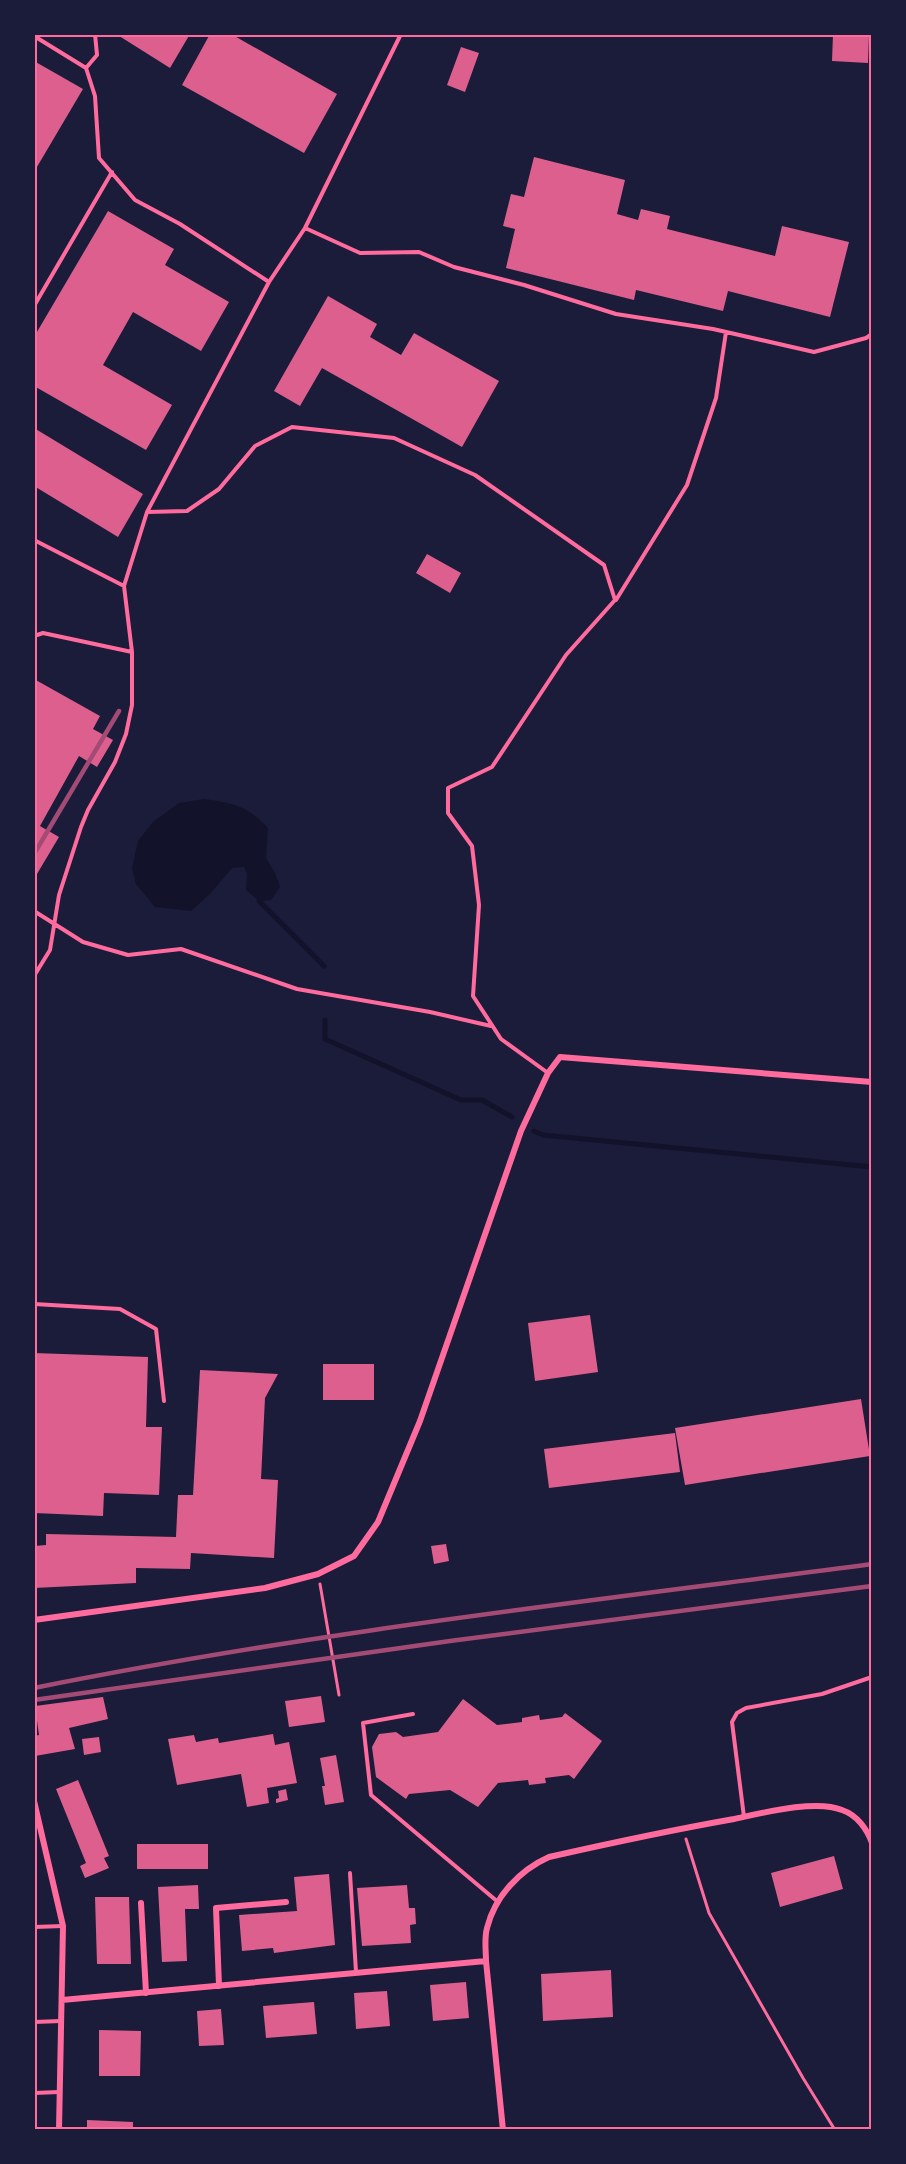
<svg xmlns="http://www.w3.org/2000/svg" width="906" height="2164" font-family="Commissioner,sans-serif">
<rect width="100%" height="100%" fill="#1b1b3a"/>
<!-- water -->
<path fill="#12122b" d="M204 799C233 803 248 806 268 828L266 858 275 873 280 887 271 900 259 901 246 890 247 874 244 867 232 868 210 894 191 911 155 907 136 884 132 868 138 841 153 822 179 803Z"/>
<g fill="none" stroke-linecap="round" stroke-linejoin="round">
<!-- stream -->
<path stroke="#12122b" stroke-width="5" d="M259 901 324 966
M325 1020V1039L461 1100H482L512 1117
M534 1131 543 1135 872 1167"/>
</g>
<!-- building -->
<path fill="#dd5f8e" d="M116 34H190L170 68Z
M210 34H231L337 94 304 153 182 85Z
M833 34H869L868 63 832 61Z
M461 47 479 53 465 92 447 85Z
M34 61 83 89 34 172Z
M534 157 625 180 617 214 638 220 641 209 670 216 667 229 775 256 782 226 849 242 830 317 728 291 723 311 636 290 634 300 506 268 515 229 503 226 511 194 524 197Z
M108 211 174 249 165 265 229 302 201 351 133 312 103 365 172 405 146 450 34 386V337Z
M328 296 377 324 370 337 401 355 414 333 499 381 462 447 322 368 300 406 274 391Z
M34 428 143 494 118 537 34 486Z
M427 554 461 573 450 593 416 573Z
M34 679 100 716 93 729 113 740 97 767 79 756 40 826 59 837 34 879Z
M590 1315 598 1372 535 1381 528 1323Z
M34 1353 148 1357 146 1427H162L159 1495 104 1493 103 1516 34 1513Z
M323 1364H374V1400H323Z
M200 1370 278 1374 265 1398 261 1479 278 1480 274 1558 191 1553 190 1569 136 1568V1583L34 1588V1546L46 1545V1534L176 1537 178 1495H193Z
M861 1399 870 1456 685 1485 675 1428Z
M675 1433 680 1472 549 1488 544 1449Z
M446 1544 449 1561 434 1564 431 1546Z
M321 1696 325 1722 289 1727 285 1701Z
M103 1697 108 1719 69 1728 75 1749 35 1756 34 1736 39 1735 35 1706Z
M463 1699 497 1725 522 1722V1718L539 1715 540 1720 562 1717 565 1713 602 1741 574 1779 569 1775 545 1778 546 1783 529 1785 528 1780 498 1783 478 1807 450 1790 409 1794 406 1799 376 1777 372 1747 379 1734 396 1732 403 1737 438 1732Z
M273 1734 275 1745 289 1742 297 1783 267 1788 269 1803 247 1807 241 1774 177 1785 168 1739 194 1735 196 1742 218 1738 219 1743Z
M99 1737 101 1752 84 1755 82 1739Z
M336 1755 344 1802 325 1805 322 1786H325L320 1758Z
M78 1780 109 1856 104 1858 109 1868 85 1878 80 1866 86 1863 56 1789Z
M286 1789 288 1800 276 1803V1799L279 1798 278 1791Z
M137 1844H208V1869H137Z
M834 1856 843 1889 780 1907 771 1873Z
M329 1874 335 1945 274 1953 273 1948 242 1951 239 1915 297 1911 294 1877Z
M198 1885 199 1909H185L187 1961 162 1962 158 1887Z
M407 1885 409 1908H415L416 1924 410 1925 411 1943 362 1946 357 1888Z
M95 1897H129L131 1964H97Z
M611 1970 613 2017 543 2021 541 1974Z
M466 1982 469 2018 433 2021 430 1985Z
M387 1991 390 2026 356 2029 354 1993Z
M314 2002 317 2034 266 2038 263 2006Z
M221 2009 224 2045 199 2046 197 2011Z
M99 2030 141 2031 140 2076H99Z
M87 2120 133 2122V2130H87Z"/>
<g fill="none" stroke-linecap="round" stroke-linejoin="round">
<!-- path -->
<path stroke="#ff6b9d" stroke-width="3" d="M320 1584 339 1695
M686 1839 709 1913 803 2078 835 2130"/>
<!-- service -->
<path stroke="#ff6b9d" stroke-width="4" d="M34 36 86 68 95 96 99 158 135 200 180 224 269 282
M86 68 97 55 95 34
M305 228 360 253 419 252 454 267 524 285 616 314 713 329 814 352 866 338 872 334
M34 306 112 172
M147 512 187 511 219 489 255 446 292 427 394 438 475 475 604 565 615 600 566 655 492 767 448 788V813L472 846 479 905 473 996 501 1039 548 1073
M34 540 124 586
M616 600 687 485 716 398 726 332
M34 636 43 633 132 652
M34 911 83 942 128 955 181 949 297 989 430 1012 491 1026
M34 976 50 950 59 895 81 827 88 810 115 762 126 734 132 705V652L124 586 147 512 269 282 305 228 401 34
M34 1304 120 1309 156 1329 164 1401
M413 1714 363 1723 371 1795 498 1902
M744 1817 732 1722 737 1713 746 1708 822 1694 872 1677
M350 1873 356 1972
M34 1927 63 1926
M34 2022 61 2021
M34 2093 59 2092"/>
<!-- minor -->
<path stroke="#ff6b9d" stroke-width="6" d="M34 1620 265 1588 318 1574 354 1556 378 1522 420 1421 521 1131 548 1073 560 1057 872 1082
M34 1801 63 1926 59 2130
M141 1903 146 1993
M219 1986 216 1908 286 1902
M62 2000 486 1961
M503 2130 486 1961C486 1950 484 1939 487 1928 495 1896 520 1870 549 1857 611 1843 672 1830 734 1819 762 1813 816 1799 842 1810 857 1815 867 1829 872 1843"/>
<!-- rail -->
<path stroke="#a44b75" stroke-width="4.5" d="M34 854 119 711
M34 1688C311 1632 592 1601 872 1564
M34 1700 450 1641 872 1586"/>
</g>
<!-- border -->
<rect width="906" height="2164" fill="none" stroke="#1b1b3a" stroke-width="72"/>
<rect x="36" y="36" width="834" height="2092" fill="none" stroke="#ff6b9d" stroke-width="2"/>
</svg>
